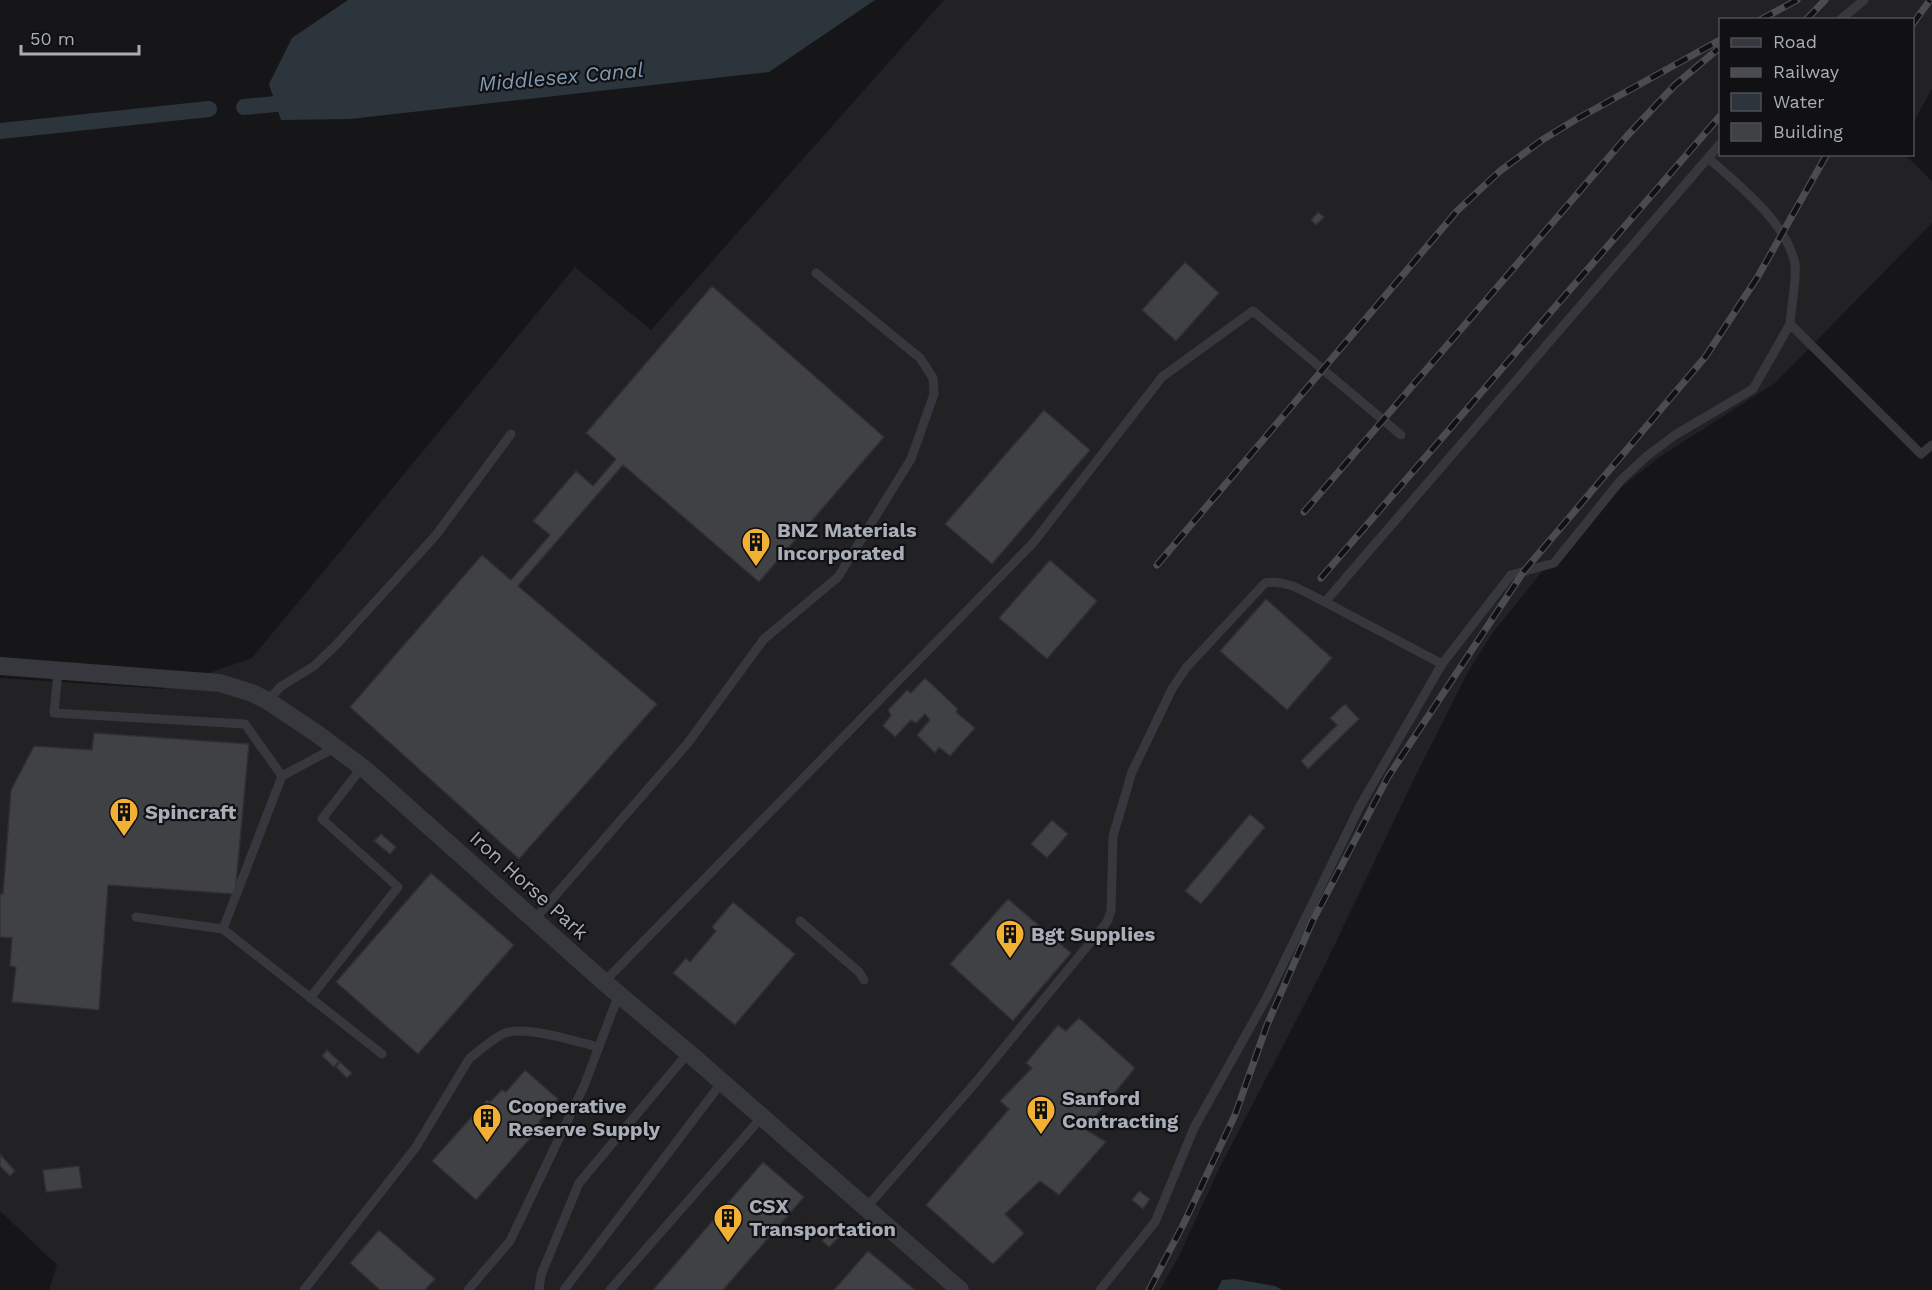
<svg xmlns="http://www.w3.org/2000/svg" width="1932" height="1290" font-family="'Work Sans',sans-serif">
<rect width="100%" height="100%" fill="#161618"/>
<!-- built -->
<path fill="#222225" d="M944 0H1932V89L1913 123 1912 20H1720V154L1905 155 1932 181V223L1775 383 1661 456 1590 512 1491 635 1468 672 1414 779 1324 967 1219 1169 1179 1256 1160 1290H49L57 1265 0 1211V678L163 689 252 658 575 267 651 330Z"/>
<!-- water -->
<path fill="#2c353c" d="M348 0H875L769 72 350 119 281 120 269 84 292 38Z
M1235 1279 1275 1286 1282 1290H1217L1222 1280Z"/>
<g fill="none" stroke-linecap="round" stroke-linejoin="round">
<!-- canal -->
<path stroke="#2c353c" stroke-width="16" d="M244 107 298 102
M0 131 209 109"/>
</g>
<!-- building -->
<path fill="#404145" stroke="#303034" stroke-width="1.5" d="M1318 212 1324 217 1316 225 1311 220Z
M1185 262 1219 293 1176 341 1142 310Z
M712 286 884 437 759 582 623 465 518 586 657 704 519 859 350 707 482 555 511 580 550 535 533 521 576 471 593 486 616 459 586 433Z
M1044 410 1090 450 992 564 945 524Z
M1050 560 1097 601 1047 659 999 618Z
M1266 599 1332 658 1287 710 1220 651Z
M925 678 958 709 956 712 975 728 950 756 939 747 935 753 917 735 930 720 925 714 916 723 911 720 895 737 883 726 891 715 888 710 907 690 911 693Z
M1345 704 1359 719 1308 769 1301 761 1337 725 1330 718Z
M94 733 249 744 235 894 108 885 99 1010 12 1002 16 967 10 966 12 938 0 937V894H3L11 790 34 746 92 750Z
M1250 814 1265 827 1201 904 1185 891Z
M1052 820 1068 834 1047 858 1031 844Z
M381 834 396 847 390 854 374 841Z
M431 873 514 945 418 1054 336 982Z
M1008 899 1071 953 1013 1021 950 964Z
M733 902 795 954 735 1025 673 973 686 958 690 962 716 931 712 927Z
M1079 1018 1135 1068 1085 1129 1106 1142 1059 1195 1040 1181 1005 1214 1024 1233 993 1264 926 1205 1009 1109 1000 1101 1032 1068 1026 1063 1058 1025 1066 1031Z
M327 1050 339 1061 334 1067 322 1056Z
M340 1062 352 1073 347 1078 336 1067Z
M525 1070 558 1099 539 1122 542 1125 476 1200 432 1161 487 1100 490 1102 502 1090 506 1092Z
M0 1154 15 1171 10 1176 0 1166Z
M763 1162 804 1197 723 1290H653Z
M79 1166 82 1188 46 1192 43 1170Z
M1139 1191 1150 1199 1143 1209 1132 1200Z
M379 1230 435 1279 425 1290H380L350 1263Z
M831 1231 838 1238 829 1247 822 1241Z
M868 1251 915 1290H834Z"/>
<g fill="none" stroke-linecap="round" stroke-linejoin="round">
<!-- lane -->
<path stroke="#37383d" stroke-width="9" d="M1840 20 1864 0
M1708 158C1738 184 1787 223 1795 264 1797 276 1791 309 1790 324L1921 454 1932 445
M1325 602 1442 664
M58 672 54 713 245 724 282 776 223 929 136 917
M268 701 280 687 314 666 336 645 436 535 511 434
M282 776 336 747
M534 920 687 744 764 639 838 577 911 459 934 394 933 378 920 358 816 273
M800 921 859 972 864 980
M223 929 382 1054
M604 982 1033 543 1162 377 1253 311 1401 435
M310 998 398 887 322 819 362 767
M866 1208 976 1082 1107 922 1111 911 1113 836 1132 772 1172 689 1186 668 1265 583C1287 579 1306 593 1325 602L1720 144
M304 1290 416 1147 469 1059C480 1050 491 1040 503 1034 524 1024 576 1042 599 1047
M468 1290 510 1241 584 1086 619 994
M539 1290 541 1275 579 1183 688 1053
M564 1290 722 1082
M610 1290 762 1117
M1100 1290 1155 1222 1194 1128 1267 997 1360 806 1442 664 1511 575 1554 563 1621 480 1647 456 1675 435 1753 389 1790 324"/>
<!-- street -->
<path stroke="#37383d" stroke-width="18" d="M0 666 220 683 252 693 268 701 316 733 367 771 604 982 691 1055 960 1290"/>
<!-- rail casing -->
<g stroke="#4a4c52" stroke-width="7">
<path id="rail" d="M1760 20 1797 0
M1806 20 1825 0
M1912 25 1930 0
M1304 512 1627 136 1675 85 1718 49
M1157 565 1457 211 1500 171 1542 140 1575 120 1720 40
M1321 578 1720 116
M1149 1290 1184 1223 1235 1115 1267 1025 1312 922 1388 777 1524 571 1706 356 1757 278 1827 154"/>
</g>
<!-- rail -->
<use href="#rail" stroke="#111113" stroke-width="4.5" stroke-dasharray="14" stroke-linecap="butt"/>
</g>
<!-- icons -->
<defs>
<g id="building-pin" transform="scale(1.5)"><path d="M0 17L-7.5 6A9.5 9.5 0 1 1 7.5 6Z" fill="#f2b134" stroke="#111113"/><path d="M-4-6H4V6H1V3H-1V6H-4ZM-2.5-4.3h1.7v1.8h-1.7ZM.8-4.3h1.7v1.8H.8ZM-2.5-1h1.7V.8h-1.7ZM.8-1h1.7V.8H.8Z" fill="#111"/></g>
</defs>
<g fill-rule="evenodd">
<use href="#building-pin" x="756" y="542"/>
<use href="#building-pin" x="124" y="812"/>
<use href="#building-pin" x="1010" y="934"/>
<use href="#building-pin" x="1041" y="1110"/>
<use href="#building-pin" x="487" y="1118"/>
<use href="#building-pin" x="728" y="1218"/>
</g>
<g text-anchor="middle" stroke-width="4.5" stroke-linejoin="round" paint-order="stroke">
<!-- poi labels -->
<g font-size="20" font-weight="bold" fill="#a8adb8" stroke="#111113" text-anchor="start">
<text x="777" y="537">BNZ Materials<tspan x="777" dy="23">Incorporated</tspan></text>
<text x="145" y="819">Spincraft</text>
<text x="1031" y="941">Bgt Supplies</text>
<text x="1062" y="1105">Sanford<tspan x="1062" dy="23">Contracting</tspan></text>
<text x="508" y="1113">Cooperative<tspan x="508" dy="23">Reserve Supply</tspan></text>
<text x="749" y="1213">CSX<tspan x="749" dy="23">Transportation</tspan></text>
</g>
<!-- street labels -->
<g font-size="20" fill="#a8adb8" stroke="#111113">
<text transform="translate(529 885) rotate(42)" y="7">Iron Horse Park</text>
</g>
<!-- water labels -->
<g font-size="21" font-style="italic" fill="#7f9bb3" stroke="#111113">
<text transform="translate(561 77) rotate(-5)" y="7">Middlesex Canal</text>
</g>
</g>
<!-- legend -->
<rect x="1719" y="18" width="195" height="138" fill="#111113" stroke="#4d4f55" stroke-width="1.5"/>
<rect x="1731" y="38" width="30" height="9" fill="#37383d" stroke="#4d4f55" stroke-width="1.5"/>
<text x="1773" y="48" font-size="18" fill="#a8adb8">Road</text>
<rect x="1731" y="68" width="30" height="9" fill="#4a4c52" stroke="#4d4f55" stroke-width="1.5"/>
<text x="1773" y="78" font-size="18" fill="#a8adb8">Railway</text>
<rect x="1731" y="93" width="30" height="18" fill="#2c353c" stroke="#4d4f55" stroke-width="1.5"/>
<text x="1773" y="108" font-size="18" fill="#a8adb8">Water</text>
<rect x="1731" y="123" width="30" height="18" fill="#404145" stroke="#4d4f55" stroke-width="1.5"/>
<text x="1773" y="138" font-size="18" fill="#a8adb8">Building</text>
<!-- scale -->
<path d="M21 45v9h118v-9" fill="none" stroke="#a8adb8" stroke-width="3"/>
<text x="30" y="45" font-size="18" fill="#a8adb8" stroke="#111113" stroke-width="4.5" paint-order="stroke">50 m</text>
</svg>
